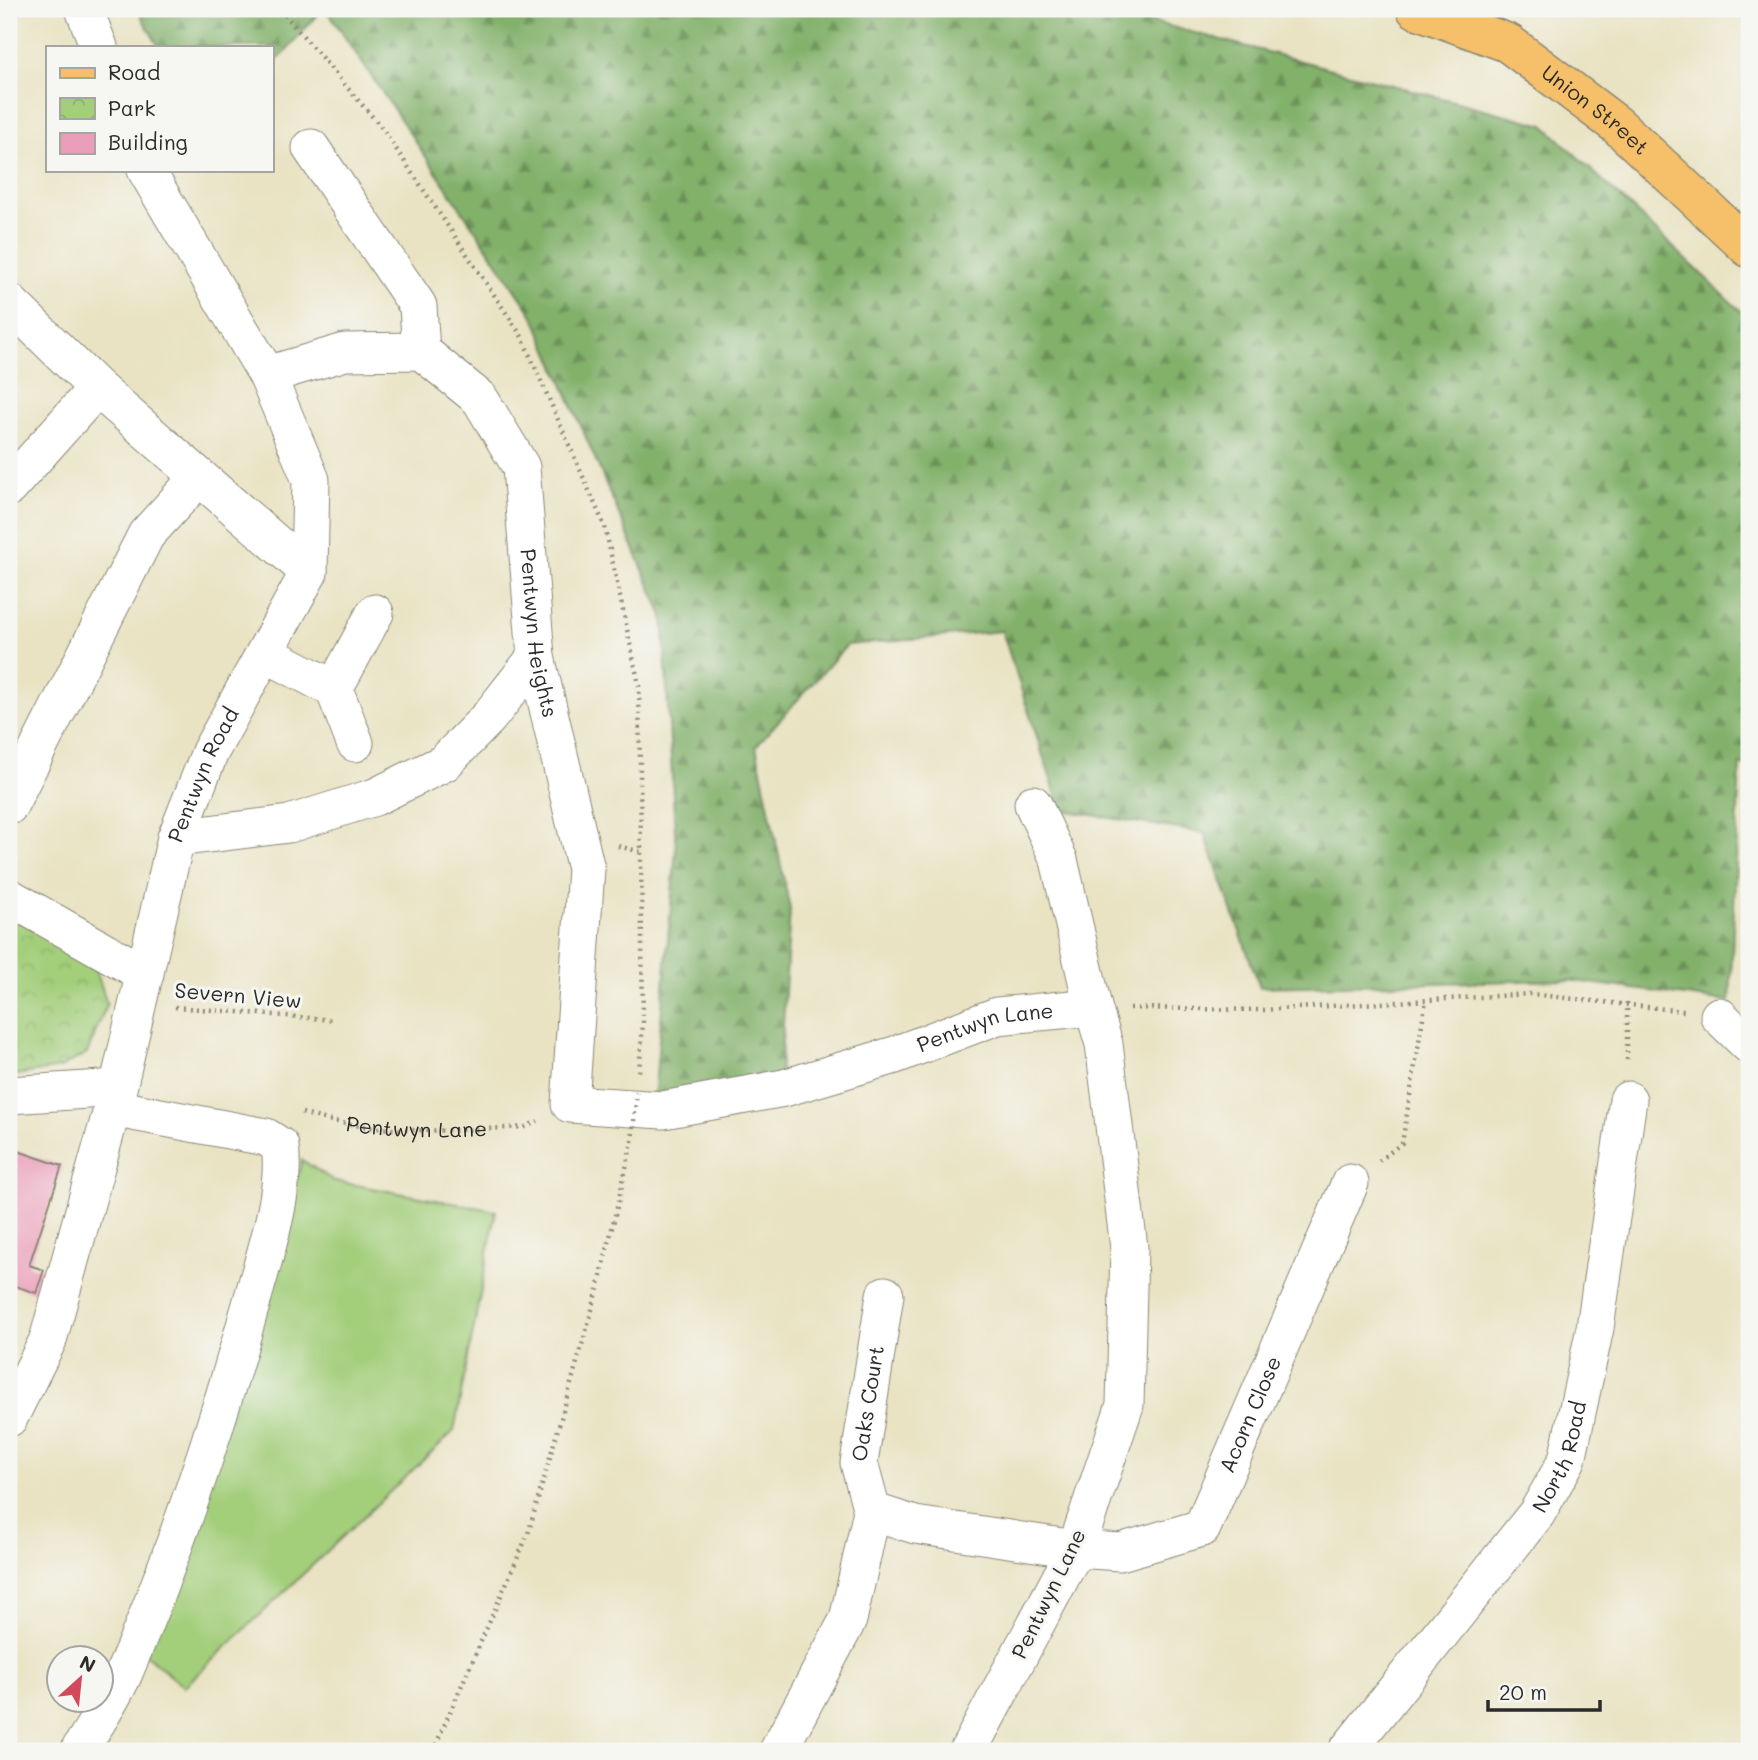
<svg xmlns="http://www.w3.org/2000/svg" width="1758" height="1760" font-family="Mali,sans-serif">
<defs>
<pattern id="forest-firs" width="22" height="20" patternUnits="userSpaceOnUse" patternTransform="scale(1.75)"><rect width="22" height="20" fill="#82b16a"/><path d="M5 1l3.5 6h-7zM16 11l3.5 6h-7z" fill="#6b9057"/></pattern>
<pattern id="park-crowns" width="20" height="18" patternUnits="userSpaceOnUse" patternTransform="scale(1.75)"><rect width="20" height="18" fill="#a3ce7a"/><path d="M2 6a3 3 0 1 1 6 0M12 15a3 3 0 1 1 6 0" fill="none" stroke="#8cb16a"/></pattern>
</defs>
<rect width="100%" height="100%" fill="#f6f6f2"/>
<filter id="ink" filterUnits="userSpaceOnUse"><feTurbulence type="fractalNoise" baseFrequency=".0143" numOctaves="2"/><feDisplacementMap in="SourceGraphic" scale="14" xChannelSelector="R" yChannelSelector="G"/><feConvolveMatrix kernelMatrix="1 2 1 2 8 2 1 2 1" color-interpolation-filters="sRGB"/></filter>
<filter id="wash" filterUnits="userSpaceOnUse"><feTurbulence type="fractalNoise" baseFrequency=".00686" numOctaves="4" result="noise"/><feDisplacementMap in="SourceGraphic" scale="28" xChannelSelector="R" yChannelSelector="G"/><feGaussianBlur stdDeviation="1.57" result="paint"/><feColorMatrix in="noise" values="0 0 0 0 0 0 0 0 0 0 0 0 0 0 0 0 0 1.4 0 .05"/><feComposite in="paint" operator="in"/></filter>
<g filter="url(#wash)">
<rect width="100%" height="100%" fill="#e9e3c3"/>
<!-- forest -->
<path fill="url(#forest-firs)" stroke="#566e4a" stroke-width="2" d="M137 9H322L283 55 271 63V47H159Z
M326 9H1104L1544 125 1749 319V768L1740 764 1730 1002 1568 980 1260 987 1204 833 1061 810 1002 631 847 645 756 746 790 909 780 1075 654 1098 676 849 663 616 534 317Z"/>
<!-- park -->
<path fill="url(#park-crowns)" stroke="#677c52" stroke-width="2" d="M9 915 93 960 107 1004 87 1053 60 1068 9 1076Z"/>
<!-- garden -->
<path fill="#a3ce7a" stroke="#677c52" stroke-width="2" d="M302 1160 334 1181 496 1211 454 1431 184 1687 145 1654 223 1433Z"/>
<g id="blocks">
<!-- building -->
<path fill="#eb9eba" d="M9 1148 62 1166 29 1265 44 1270 36 1293 9 1284Z"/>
</g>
</g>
<g filter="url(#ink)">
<use href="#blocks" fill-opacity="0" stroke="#8a8777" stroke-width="2"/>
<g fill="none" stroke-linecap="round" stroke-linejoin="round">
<!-- minor casing -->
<g stroke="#8a8777" stroke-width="39">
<g id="minor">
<path d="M84 9 99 47"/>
<path d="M311 148 418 306 421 351"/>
<path d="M9 302 97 388 309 572"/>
<path id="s2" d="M267 375 345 352 421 351 480 399 521 467 536 657 586 869 570 1104 663 1110 784 1088 895 1055 997 1016 1093 1007 1104 1044 1129 1248 1125 1405 1076 1549 968 1751"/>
<path d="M9 487 97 388"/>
<path d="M265 653 334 689"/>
<path d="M355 743 334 689 375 613"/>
<path d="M1033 804 1059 860 1093 1007"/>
<path d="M9 806 146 535 199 477"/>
<path d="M176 838 289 824 375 797 444 763 489 717 536 657"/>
<path d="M9 897 145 974"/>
<path d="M1719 1016 1749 1045"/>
<path d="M9 1095 118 1088"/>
<path id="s3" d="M9 1418 48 1340 118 1088 176 838 210 752 309 572 311 480 267 375 146 170"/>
<path id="s4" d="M872 1511 859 1463 885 1295"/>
<path d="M79 1751C94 1726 112 1700 124 1673 175 1553 217 1427 252 1301 264 1256 287 1192 280 1146L266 1137 112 1108"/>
<path id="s5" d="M778 1751 848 1620 872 1511 915 1525 1076 1549 1120 1552 1202 1528 1350 1183"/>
<path id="s6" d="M1347 1751 1537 1513 1567 1460 1595 1328 1628 1100"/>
</g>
</g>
<!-- major casing -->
<g stroke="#8a8777" stroke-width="41">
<g id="major">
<path id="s7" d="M1416 9 1508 43 1617 125 1749 248"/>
</g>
</g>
<!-- path -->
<g stroke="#8a8777" stroke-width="4.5" stroke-dasharray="2 5" stroke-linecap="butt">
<path d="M280 9 382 128 521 335 605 527 639 685 643 1023 639 1072"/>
<path d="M618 846 641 852"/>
<path d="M1627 1002V1064"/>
<path d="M175 1007 335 1020"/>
<path d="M1130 1008 1263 1010 1530 994 1684 1011"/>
<path id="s1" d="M302 1113C375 1136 450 1131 525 1127L538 1121"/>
<path d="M1379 1161 1402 1143 1426 1000"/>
<path d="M433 1751 528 1534 598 1289 631 1146"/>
</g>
<!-- minor -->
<use href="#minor" stroke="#fff" stroke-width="37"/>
<!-- major -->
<use href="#major" stroke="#f6c06b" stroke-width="38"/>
<!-- path-bridge -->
<path stroke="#8a8777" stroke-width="4.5" stroke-dasharray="2 5" stroke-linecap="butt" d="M632 1142 637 1092"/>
</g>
</g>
<g text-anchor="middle" stroke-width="6" stroke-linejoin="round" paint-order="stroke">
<!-- street labels -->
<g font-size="21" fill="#2b2b2b" stroke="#f6f6f2">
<text dy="7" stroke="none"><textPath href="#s7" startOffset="208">Union Street</textPath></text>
<text dy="7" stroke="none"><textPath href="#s2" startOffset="480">Pentwyn Heights</textPath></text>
<text dy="7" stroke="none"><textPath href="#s3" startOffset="674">Pentwyn Road</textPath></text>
<text transform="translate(238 996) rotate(5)" y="7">Severn View</text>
<text dy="7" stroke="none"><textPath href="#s2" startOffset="1384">Pentwyn Lane</textPath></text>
<text dy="7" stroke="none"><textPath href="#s1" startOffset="116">Pentwyn Lane</textPath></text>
<text dy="7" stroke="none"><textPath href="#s4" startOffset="110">Oaks Court</textPath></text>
<text dy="7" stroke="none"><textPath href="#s5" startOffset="721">Acorn Close</textPath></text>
<text dy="7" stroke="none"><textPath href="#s6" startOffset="366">North Road</textPath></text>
<text transform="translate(1049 1594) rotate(-64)" y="7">Pentwyn Lane</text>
</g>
</g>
<!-- margin -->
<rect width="1758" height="1760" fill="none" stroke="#f6f6f2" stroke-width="35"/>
<!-- legend -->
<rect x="46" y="46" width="228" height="126" fill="#f6f6f2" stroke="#a5a5a2" stroke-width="2"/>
<rect x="60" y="68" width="35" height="10" fill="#f6c06b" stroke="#a5a5a2" stroke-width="2"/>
<text x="108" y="80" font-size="21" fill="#2b2b2b">Road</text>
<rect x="60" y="98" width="35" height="21" fill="url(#park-crowns)" stroke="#a5a5a2" stroke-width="2"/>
<text x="108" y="116" font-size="21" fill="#2b2b2b">Park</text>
<rect x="60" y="133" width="35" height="21" fill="#eb9eba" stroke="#a5a5a2" stroke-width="2"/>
<text x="108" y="150" font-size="21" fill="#2b2b2b">Building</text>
<!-- north arrow -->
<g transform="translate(80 1679) rotate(27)"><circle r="33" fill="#f6f6f2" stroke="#a5a5a2" stroke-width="2"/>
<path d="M0-5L12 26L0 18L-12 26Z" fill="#d1495b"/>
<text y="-10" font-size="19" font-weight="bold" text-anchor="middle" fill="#2b2b2b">N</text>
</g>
<!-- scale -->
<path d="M1488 1700v10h112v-10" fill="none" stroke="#2b2b2b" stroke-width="3.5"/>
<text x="1499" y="1700" font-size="21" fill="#2b2b2b" stroke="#f6f6f2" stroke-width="5" paint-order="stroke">20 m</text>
</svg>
